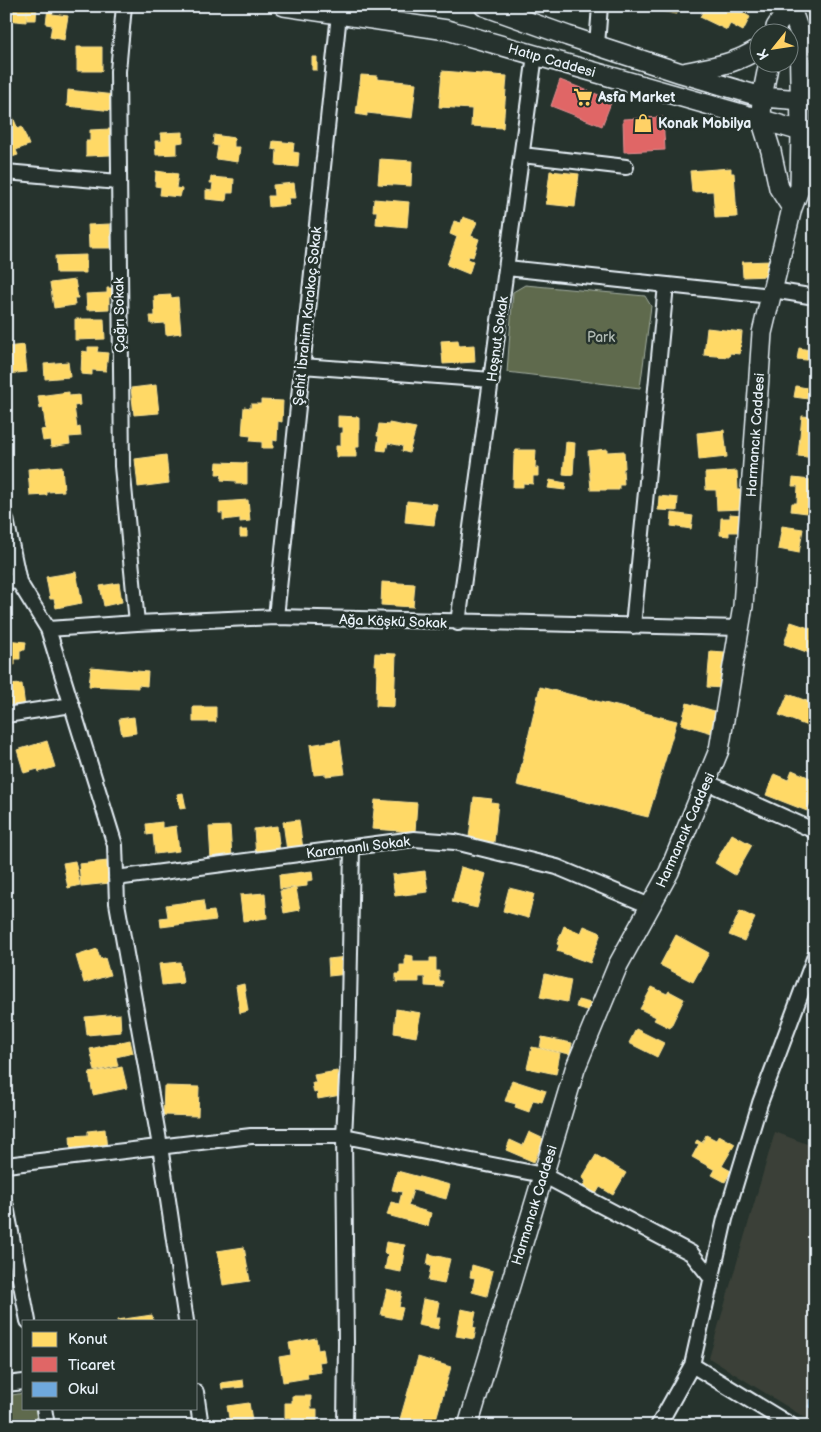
<svg xmlns="http://www.w3.org/2000/svg" width="821" height="1432" font-family="'Balsamiq Sans',sans-serif">
<rect width="100%" height="100%" fill="#26332d"/>
<filter id="ink" filterUnits="userSpaceOnUse"><feTurbulence type="fractalNoise" baseFrequency=".02" numOctaves="2"/><feDisplacementMap in="SourceGraphic" scale="10" xChannelSelector="R" yChannelSelector="G"/><feConvolveMatrix kernelMatrix="1 2 1 2 8 2 1 2 1" color-interpolation-filters="sRGB"/></filter>
<g filter="url(#ink)">
<!-- built -->
<path fill="#3a4138" d="M775 1132 815 1147V1424L709 1358Z"/>
<!-- green -->
<path fill="#5f6b4d" stroke="#a4aea2" d="M525 285 645 296 651 306 640 388 507 372 513 292Z
M24 1393V1408H35L38 1426H6V1396Z"/>
<!-- homes -->
<path fill="#ffd966" stroke="#f8e092" d="M6 6H27L26 22 6 20Z
M27 6H37L36 20H27Z
M660 6H678L677 14 659 11Z
M701 6H740L738 10 750 17 743 31 730 24 727 30 700 17 705 8Z
M48 8 53 9 52 14 68 16 64 40 50 37 52 25 46 24Z
M77 47H102V71H77Z
M312 57H317V70H312Z
M442 71 507 76 503 128 471 126 472 109 439 107Z
M361 75 377 76V79L416 83 412 118 367 113V116L356 114Z
M68 90 115 95 113 111 67 106Z
M12 115 18 129 22 127 29 145 16 150 18 155 6 159V117Z
M110 129V155L86 156V141H90V130Z
M183 132V142L177 143V154L156 155 155 141H162L161 133Z
M214 135 234 138V147H240L238 162 216 159 218 146 213 145Z
M273 141 294 143 293 152 299 153 298 167 276 165 277 150 272 149Z
M380 159 412 161 411 186 378 184Z
M731 168V173H734L737 217 715 218 713 191 692 192 690 171Z
M156 171 178 174 176 188 182 189 180 197 160 195 161 187 155 186Z
M550 171 579 174 575 207 546 204Z
M211 177 234 179 233 193H227L226 201 206 199V190L212 191 213 183H210Z
M294 183 296 198H289V205L269 207 268 196H274L273 185Z
M374 199 409 202 407 227 376 224 377 211H373Z
M463 217 477 222 471 236 479 239 473 257 469 256 468 259 473 261 469 274 447 265 457 237 450 234 454 221 461 223Z
M110 224 111 248H89L88 225Z
M86 255V273H56L55 256Z
M771 261V276L743 277 742 262Z
M75 280 78 298H74L75 305 54 308 50 283Z
M107 288H112L113 297H109V309L87 310 86 294 107 293Z
M171 295V298L178 297 181 333 166 335 165 323 151 324 150 316H155L154 296Z
M75 319H104L105 339 75 340Z
M707 328 742 332 740 354 730 353 729 357 704 355Z
M812 339H815V361L797 359 799 348 810 350Z
M458 340 459 346 474 345 475 362 443 364 441 341Z
M24 345 27 372 6 374V347Z
M88 347H98L97 352 108 353 106 371 92 370V375L81 374 82 351 88 352Z
M68 362 70 377 45 379 44 364Z
M809 377 815 378V400L794 397 796 386 807 388Z
M156 385 159 413 134 415 131 388Z
M69 392V396L79 395 80 405 74 406 77 428 80 427 81 436 69 437 70 444 51 447 50 440 43 441 41 430 46 429 43 408 40 409 38 396Z
M261 400 283 401 282 422 278 421 277 441 273 440V448H262V442L250 441 251 436 242 435 244 407 251 408V404H261Z
M338 416 359 417V447H356V457H336V446H341V433H343V427H338Z
M802 416 815 417V458L798 456Z
M389 423 416 428 409 453 402 451 403 446 388 443 386 451 377 450 379 436H377L379 424 389 425Z
M724 430 727 457 699 460 697 433Z
M566 442 575 443 573 475 563 474Z
M607 449V452L624 451 625 468 623 469 624 485H619V490H591L588 451Z
M516 450H536L535 468H538V476H533V484L523 483V487H513L514 455Z
M166 455 169 483 138 487 135 459Z
M217 462 247 463V484H236V481L221 480 222 474H216Z
M62 466 64 491 47 492V495L30 496 28 469Z
M737 471 738 490H743L744 509 717 510 716 490H706L705 473Z
M793 478 811 480 810 487 815 488 814 505H808L807 513 791 511 792 503H797L798 486H792Z
M550 480 566 483 565 490 548 488Z
M659 496 678 498 677 511 658 510Z
M248 500 250 521 240 522V518L223 520V513H219V502Z
M407 501 437 504 434 525 405 522Z
M672 513 693 516 691 529 671 526Z
M730 514 743 515 742 532H729V536L720 535 721 518H730Z
M782 526 803 529 799 553 778 549Z
M240 530H247V537H240Z
M76 572 82 603 56 608 54 599H50L46 577Z
M382 582 415 584 413 607 381 605Z
M119 583 122 602 104 606 100 586Z
M791 622 815 630V655L784 644Z
M6 640 26 642 25 650H20V659H15V665L6 664Z
M710 651 725 652 723 688 707 687Z
M375 653 396 654 394 707 376 706 377 665H374Z
M91 667 148 672 147 686 138 685V688L89 686Z
M22 684 25 707 6 709V685Z
M540 687 677 721 648 817 517 785Z
M788 694 815 704V729L779 715Z
M687 703 718 712 712 733 681 724Z
M193 707H216V722H193Z
M134 717 136 733 122 735 119 719Z
M340 740 345 774 326 776V774L314 775 310 745Z
M47 741 55 767 39 772 38 769 24 773 17 750Z
M792 770 815 780V791L807 811 766 795 774 774 788 780Z
M183 793 186 808 180 809 177 794Z
M474 797 492 799 491 802 498 803 494 842 475 840V838L469 837Z
M375 800 417 803 415 832 372 829Z
M299 820 303 849 287 851 283 822Z
M162 822V828L176 826 179 851 155 854 153 834 147 835 146 824Z
M230 826 232 858 211 860 209 827Z
M277 826 280 853 256 857 254 829Z
M732 834 752 845 735 875 715 863Z
M75 861 80 885 68 888 63 863Z
M108 861 110 883 81 886 79 864Z
M461 867 486 874 477 908 452 902Z
M312 871 313 880 307 881V886L280 889 279 875Z
M425 871 428 892 395 896 392 875Z
M296 888 300 910 284 913 280 891Z
M509 888 534 894 528 918 503 911Z
M265 893 267 918 243 921 240 895Z
M203 900 205 912 214 911 216 920 161 927 160 918 168 917 166 905Z
M740 911 755 918 744 941 729 935Z
M564 926 581 933 584 926 601 933 590 963 557 951 559 945 557 944Z
M676 935 709 953 693 982 660 965Z
M97 949 100 959 105 958 110 975 84 983 76 956Z
M405 955 413 956V962H430V958H436V971H439V981H443L442 987 425 986V977H419V982H396V974H400V965H405Z
M347 957 348 974 329 976 328 959Z
M180 962 183 983 162 985 159 964Z
M545 974 571 980 567 1002 540 997Z
M244 984 248 1011 240 1013 236 986Z
M652 987 667 994 669 991 684 999 670 1028 654 1020 656 1017 640 1009Z
M578 1000 591 1003 589 1011 576 1007Z
M396 1009 421 1013 416 1037 394 1033Z
M120 1014 121 1032 87 1035 85 1017Z
M636 1029 664 1043 657 1057 629 1043Z
M542 1037 572 1043 570 1054 540 1048Z
M130 1040 133 1053 116 1057 118 1066 95 1071 90 1049Z
M532 1047 560 1053 556 1074 527 1068Z
M122 1067 127 1088 93 1095 89 1073Z
M337 1071 341 1095 318 1099 317 1092 314 1093 312 1083H316L314 1075Z
M512 1080 546 1091 542 1102 533 1100 529 1112 515 1107 516 1104 505 1101Z
M164 1086 199 1087 198 1116 163 1115Z
M105 1129 107 1150 71 1153 70 1136 88 1135V1131Z
M529 1132 544 1139 534 1162 506 1150 510 1140 523 1146Z
M706 1135 716 1140 719 1135 735 1144 722 1166 731 1171 725 1182 712 1175 715 1170 692 1157 699 1144 695 1143 697 1140 702 1143Z
M596 1155 626 1173 613 1195 600 1187 596 1194 583 1186 586 1181 582 1178Z
M397 1171 450 1185 446 1199 413 1190 408 1206 431 1213 428 1226 387 1215 391 1202 399 1204 402 1192 392 1190Z
M386 1242 405 1245 401 1272 385 1269 388 1254 384 1253Z
M244 1247 250 1281 223 1285 217 1251Z
M429 1254 450 1259 444 1284 428 1281 431 1266 427 1265Z
M472 1265 493 1271 487 1296 472 1292 475 1278 470 1277Z
M387 1289 402 1293 399 1307 403 1308 400 1319 381 1315Z
M423 1299 439 1302 436 1318H440L438 1329 418 1325Z
M461 1309 476 1312 473 1327 476 1328 474 1339 456 1336Z
M152 1315 153 1321H117V1320Z
M316 1338 318 1350 323 1349 325 1361 319 1362 321 1372 307 1374 308 1378 283 1382 279 1357 291 1355 289 1343Z
M418 1357 451 1367 434 1426H398Z
M243 1380 244 1387 222 1389 221 1383Z
M292 1396H311V1409H317V1426H290V1418H285V1403H292Z
M249 1403 252 1420 230 1424 227 1406Z"/>
<!-- shops -->
<path fill="#e06666" stroke="#e29092" d="M560 80 612 100 602 126 551 106Z
M663 117 665 150 624 152 623 119Z"/>
<!-- schools -->
<path fill="#6fa8dc" stroke="#93bee4" d="M815 1389V1409L808 1407Z"/>
<g fill="none" stroke-linecap="round" stroke-linejoin="round">
<!-- street casing -->
<g stroke="#e8f1f8" stroke-width="18">
<path id="street" d="M124 6 118 71 122 466 137 623
M597 45 600 6
M522 155 626 167
M6 172 118 182
M507 268 771 296
M773 290 815 297
M302 366 492 380
M6 519 19 582
M6 581 19 582 48 629 115 845 117 903 160 1146 186 1321
M276 617 339 14
M458 623 535 55
M633 626 666 285
M48 629 137 623 276 617 740 628
M6 715 72 705
M706 782 815 831
M116 878 414 839 455 842 557 867 650 906
M6 1165 251 1136H344L543 1175 691 1253 712 1279
M6 1206 28 1321
M692 1365 792 1426
M6 1384 24 1382
M196 1392 201 1426
M44 1408 47 1426
M345 1426 346 1343 344 1136 348 1058 352 847
M658 1426 692 1365 725 1219 760 1103 815 956"/>
</g>
<!-- secondary casing -->
<g stroke="#e8f1f8" stroke-width="22">
<path id="secondary" d="M284 6 447 30 801 131H815
M484 6 568 36 681 73 762 97 815 101
M776 32V27L790 6
M769 62 762 97 761 119 771 151 779 188 792 208
M684 73C714 66 733 65 758 49
M468 1426 575 1069 618 965 669 872 719 750 743 606 762 333 792 208 800 187 801 131 799 31 790 6"/>
</g>
<!-- street -->
<use href="#street" stroke="#26332d" stroke-width="14"/>
<!-- secondary -->
<use href="#secondary" stroke="#26332d" stroke-width="19"/>
</g>
</g>
<!-- icons -->
<defs>
<g id="supermarket-bare" transform="scale(1.5)"><path d="M-6-5.5h2.5l.6 2H6L4.5 2H-2.5L-4.4-4H-6ZM-1.5 3.2a1.3 1.3 0 1 0 .1 0ZM3 3.2a1.3 1.3 0 1 0 .1 0Z" fill="#ffd166" stroke="#26332d" stroke-width="2.5" paint-order="stroke"/></g>
<g id="shop-bare" transform="scale(1.5)"><path d="M-5-2.5h2.3a2.7 3.5 0 0 1 5.4 0H5L5.5 6h-11ZM-1.5-2.5h3a1.5 2.3 0 0 0-3 0Z" fill="#ffd166" stroke="#26332d" stroke-width="2.5" paint-order="stroke"/></g>
</defs>
<g fill-rule="evenodd">
<use href="#supermarket-bare" x="583" y="97"/>
<use href="#shop-bare" x="643" y="123"/>
</g>
<g text-anchor="middle" stroke-width="5" stroke-linejoin="round" paint-order="stroke">
<!-- street labels -->
<g font-size="14" fill="#e8f1f8" stroke="#26332d">
<text transform="translate(552 60) rotate(16)" y="5">Hatıp Caddesi</text>
<text transform="translate(119 315) rotate(-91)" y="5">Çağrı Sokak</text>
<text transform="translate(307 316) rotate(-84)" y="5">Şehit İbrahim Karakoç Sokak</text>
<text transform="translate(497 339) rotate(-82)" y="5">Hoşnut Sokak</text>
<text transform="translate(755 435) rotate(-86)" y="5">Harmancık Caddesi</text>
<text transform="translate(393 621) rotate(2)" y="5">Ağa Köşkü Sokak</text>
<text transform="translate(685 830) rotate(-66)" y="5">Harmancık Caddesi</text>
<text transform="translate(358 847) rotate(-7)" y="5">Karamanlı Sokak</text>
<text transform="translate(534 1205) rotate(-73)" y="5">Harmancık Caddesi</text>
</g>
<!-- poi labels -->
<g font-size="14" font-weight="bold" fill="#e8f1f8" stroke="#26332d" text-anchor="start">
<text x="598" y="102">Asfa Market</text>
<text x="658" y="128">Konak Mobilya</text>
</g>
<!-- park labels -->
<g font-size="14" fill="#b1bbb4" stroke="#26332d">
<text x="601" y="342">Park</text>
</g>
</g>
<!-- margin -->
<rect width="821" height="1432" fill="none" stroke="#26332d" stroke-width="25"/>
<rect x="12" y="12" width="796" height="1407" fill="none" stroke="#e8f1f8" stroke-width="2" filter="url(#ink)"/>
<!-- legend -->
<rect x="22" y="1320" width="175" height="90" fill="#26332d" stroke="#747f7e"/>
<rect x="32" y="1332" width="25" height="15" fill="#ffd966" stroke="#747f7e"/>
<text x="68" y="1344" font-size="15" fill="#e8f1f8">Konut</text>
<rect x="32" y="1357" width="25" height="15" fill="#e06666" stroke="#747f7e"/>
<text x="68" y="1370" font-size="15" fill="#e8f1f8">Ticaret</text>
<rect x="32" y="1382" width="25" height="15" fill="#6fa8dc" stroke="#747f7e"/>
<text x="68" y="1394" font-size="15" fill="#e8f1f8">Okul</text>
<!-- north arrow -->
<g transform="translate(774 48) rotate(240)"><circle r="24" fill="#26332d" stroke="#747f7e"/>
<path d="M0-4L9 19L0 12L-9 19Z" fill="#ffd166"/>
<text y="-8" font-size="14" font-weight="bold" text-anchor="middle" fill="#e8f1f8">K</text>
</g>
</svg>
